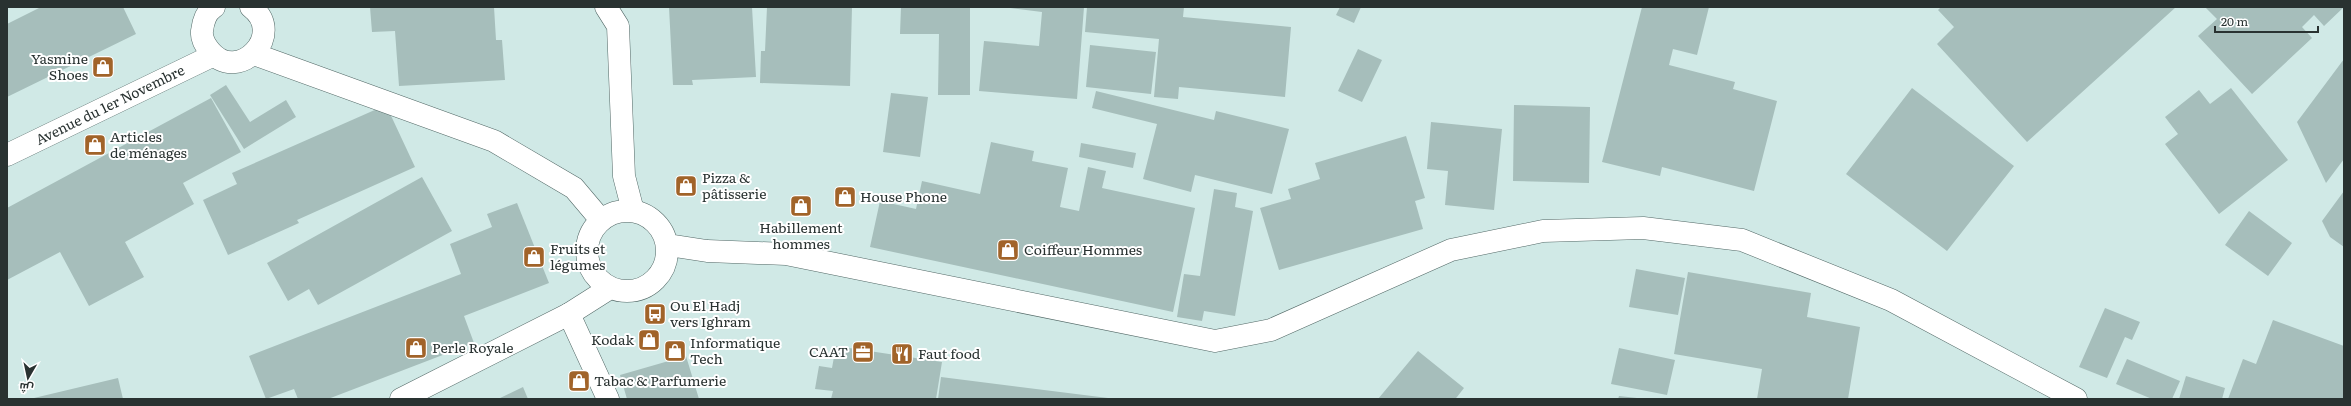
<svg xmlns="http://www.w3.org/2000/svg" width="2351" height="406" font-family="Literata,Cairo,serif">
<rect width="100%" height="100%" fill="#d0e9e6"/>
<!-- building -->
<path fill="#a6bebb" d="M41 7H123L136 34 7 97V24Z
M370 7H494L496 40H502L505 80 399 86 395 31 372 32Z
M669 7H752L756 77 692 80 693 85H673Z
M767 7H852L850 86 760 83 761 51H765Z
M901 7H970V95H938L939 34H900Z
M1002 7H1084L1077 99 979 91 984 41 1039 46 1042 12Z
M1087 7H1184L1183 17 1291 27 1285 97 1179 87 1178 99 1154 97 1159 39 1085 32Z
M1340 7H1361L1354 23 1336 15Z
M1642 7H1709L1697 55 1673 49 1669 65 1735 82 1733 89 1777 101 1754 191 1662 167 1660 176 1602 162Z
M1941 7H2176L2027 142 1937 44 1954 27 1938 10Z
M2205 7H2344L2324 26 2314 15 2302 27 2312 38 2252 94 2198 36 2217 19Z
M1090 45 1156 52 1151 94 1086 87Z
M1358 49 1382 60 1362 102 1338 91Z
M2344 59V159L2326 183 2297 122Z
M226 85 250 122 286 100 296 117 244 149 210 95Z
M1912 88 2014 166 1947 251 1846 174Z
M2231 88 2288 160 2219 214 2165 144 2178 134 2165 117 2199 90 2210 104Z
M1096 91 1214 120 1216 111 1289 129 1272 194 1195 175 1191 192 1143 179 1157 124 1092 108Z
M891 93 928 97 920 157 883 152Z
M211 98 241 152 183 183 194 204 125 242 144 277 89 306 60 252 7 280V208Z
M386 105 415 167 297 220 299 223 228 255 203 200 237 184 232 173Z
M1514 105 1590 107 1589 183 1513 181Z
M1431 122 1502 129 1494 210 1445 205 1448 171 1427 169Z
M1406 136 1425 198 1415 201 1423 229 1279 270 1260 208 1291 199 1288 189 1320 179 1315 163Z
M991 142 1034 151 1032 161 1068 168 1060 207 1079 211 1088 167 1106 171 1102 188 1195 208 1173 312 870 247 880 201 916 209 922 181 980 194Z
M1081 143 1136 153 1133 168 1079 157Z
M422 177 452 231 318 305 309 289 288 301 267 263Z
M1214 189 1237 193 1235 207 1253 211 1235 316 1204 311 1202 321 1177 317 1184 274 1200 276Z
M2344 191V247L2330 237 2322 221Z
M517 203 549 283 464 316 474 343 328 399H298L294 389 266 399 249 356 461 274 450 244 492 227 487 214Z
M2249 211 2292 243 2268 276 2225 245Z
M1636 269 1685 278 1678 315 1629 307Z
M1688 272 1811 293 1807 317 1860 327 1848 399H1757L1762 369 1674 354Z
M2105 308 2140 322 2132 340 2125 337 2107 378 2079 367Z
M2273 320 2344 346 2343 399H2228L2243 359 2256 364Z
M836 346 942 362 936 399H831L833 391 815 389 819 366 832 368Z
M1619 348 1675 360 1667 395 1611 384Z
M1418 351 1464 388 1457 397 1455 399H1378Z
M686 356 699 399H627L620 375Z
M2127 359 2180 381 2172 399H2152L2116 384Z
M2186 376 2225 388 2222 399H2179Z
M941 377 1108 398V399H938Z
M118 378 123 399H34V398Z
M523 387 528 399H498Z
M1619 396 1637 398V399H1618Z"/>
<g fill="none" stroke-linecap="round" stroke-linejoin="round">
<!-- street casing -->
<g stroke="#526866" stroke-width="23">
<path id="street" d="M606 7 618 26 624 176 633 211
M569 314 608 399"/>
</g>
<!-- secondary casing -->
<g stroke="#526866" stroke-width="23">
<path id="secondary" d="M214 7C206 12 203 22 202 31 201 39 205 45 210 51 238 85 287 34 251 7
M254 54 494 141 574 188 601 220
M7 155 214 55
M587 251a40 40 0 1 1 80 0a40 40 0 1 1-80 0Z
M668 245 707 251 786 254 1215 341 1271 330 1451 250 1543 231 1643 228 1742 240 1891 300 2076 399
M401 399 569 314 610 288"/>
</g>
<!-- street -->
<use href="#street" stroke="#fff" stroke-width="22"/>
<!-- secondary -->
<use href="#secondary" stroke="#fff" stroke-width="22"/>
</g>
<!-- icons -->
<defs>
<g id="shop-square" transform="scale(1.15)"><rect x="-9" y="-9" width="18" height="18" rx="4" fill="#a16329" stroke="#fff"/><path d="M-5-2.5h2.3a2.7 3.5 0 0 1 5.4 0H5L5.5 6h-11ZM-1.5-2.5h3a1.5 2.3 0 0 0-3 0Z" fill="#fff"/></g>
<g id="bus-square" transform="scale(1.15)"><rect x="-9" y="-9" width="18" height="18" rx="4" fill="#a16329" stroke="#fff"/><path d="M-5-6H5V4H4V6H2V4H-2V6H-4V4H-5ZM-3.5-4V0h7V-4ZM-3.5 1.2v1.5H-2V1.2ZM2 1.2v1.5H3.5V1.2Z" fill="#fff"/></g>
<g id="office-square" transform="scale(1.15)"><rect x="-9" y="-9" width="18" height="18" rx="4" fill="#a16329" stroke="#fff"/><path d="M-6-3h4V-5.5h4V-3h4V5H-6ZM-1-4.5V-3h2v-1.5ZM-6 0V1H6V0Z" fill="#fff"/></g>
<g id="restaurant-square" transform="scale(1.15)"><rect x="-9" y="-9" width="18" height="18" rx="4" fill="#a16329" stroke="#fff"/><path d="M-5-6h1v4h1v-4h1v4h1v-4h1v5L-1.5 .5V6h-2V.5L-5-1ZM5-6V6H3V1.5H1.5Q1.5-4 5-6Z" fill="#fff"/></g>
</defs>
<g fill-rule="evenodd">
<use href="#shop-square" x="103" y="67"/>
<use href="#shop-square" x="95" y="145"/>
<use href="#shop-square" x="686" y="186"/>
<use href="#shop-square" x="845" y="197"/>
<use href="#shop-square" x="801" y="206"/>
<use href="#shop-square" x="1008" y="250"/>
<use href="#shop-square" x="534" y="257"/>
<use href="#bus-square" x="655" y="314"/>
<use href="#shop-square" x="649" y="340"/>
<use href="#shop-square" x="416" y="348"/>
<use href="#shop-square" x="675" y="351"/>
<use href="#office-square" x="863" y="352"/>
<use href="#restaurant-square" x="902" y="354"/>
<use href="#shop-square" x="579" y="381"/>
</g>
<g text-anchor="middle" stroke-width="4" stroke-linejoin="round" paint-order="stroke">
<!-- poi labels -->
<g font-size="14" fill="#293231" stroke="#fff" text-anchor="start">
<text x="88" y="64" text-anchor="end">Yasmine<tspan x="88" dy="16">Shoes</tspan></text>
<text x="110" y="142">Articles<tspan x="110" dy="16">de ménages</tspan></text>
<text x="702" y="183">Pizza &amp;<tspan x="702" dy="16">pâtisserie</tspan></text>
<text x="860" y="202">House Phone</text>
<text x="801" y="233" text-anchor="middle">Habillement<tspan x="801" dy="16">hommes</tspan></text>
<text x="550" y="254">Fruits et<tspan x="550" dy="16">légumes</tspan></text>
<text x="1024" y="255">Coiffeur Hommes</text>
<text x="670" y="311">Ou El Hadj<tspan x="670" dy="16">vers Ighram</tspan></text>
<text x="634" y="345" text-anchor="end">Kodak</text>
<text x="690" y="348">Informatique<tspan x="690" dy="16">Tech</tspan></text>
<text x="432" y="353">Perle Royale</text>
<text x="848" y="357" text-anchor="end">CAAT</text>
<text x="918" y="359">Faut food</text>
<text x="594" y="386">Tabac &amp; Parfumerie</text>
</g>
<!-- street labels -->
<g font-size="14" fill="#293231" stroke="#fff">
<text transform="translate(110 105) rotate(-26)" y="5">Avenue du 1er Novembre</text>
</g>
</g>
<!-- border -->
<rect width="2351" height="406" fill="none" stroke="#293231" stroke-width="16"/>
<!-- north arrow -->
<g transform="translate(28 378) rotate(189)" stroke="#ffffff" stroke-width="3" paint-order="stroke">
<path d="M0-3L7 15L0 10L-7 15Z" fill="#293231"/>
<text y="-6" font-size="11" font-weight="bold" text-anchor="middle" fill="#293231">ش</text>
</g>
<!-- scale -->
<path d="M2215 26v6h103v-6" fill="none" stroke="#293231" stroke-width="2"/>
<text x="2221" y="26" font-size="12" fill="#293231" stroke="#ffffff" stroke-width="3" paint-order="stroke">20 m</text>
</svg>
